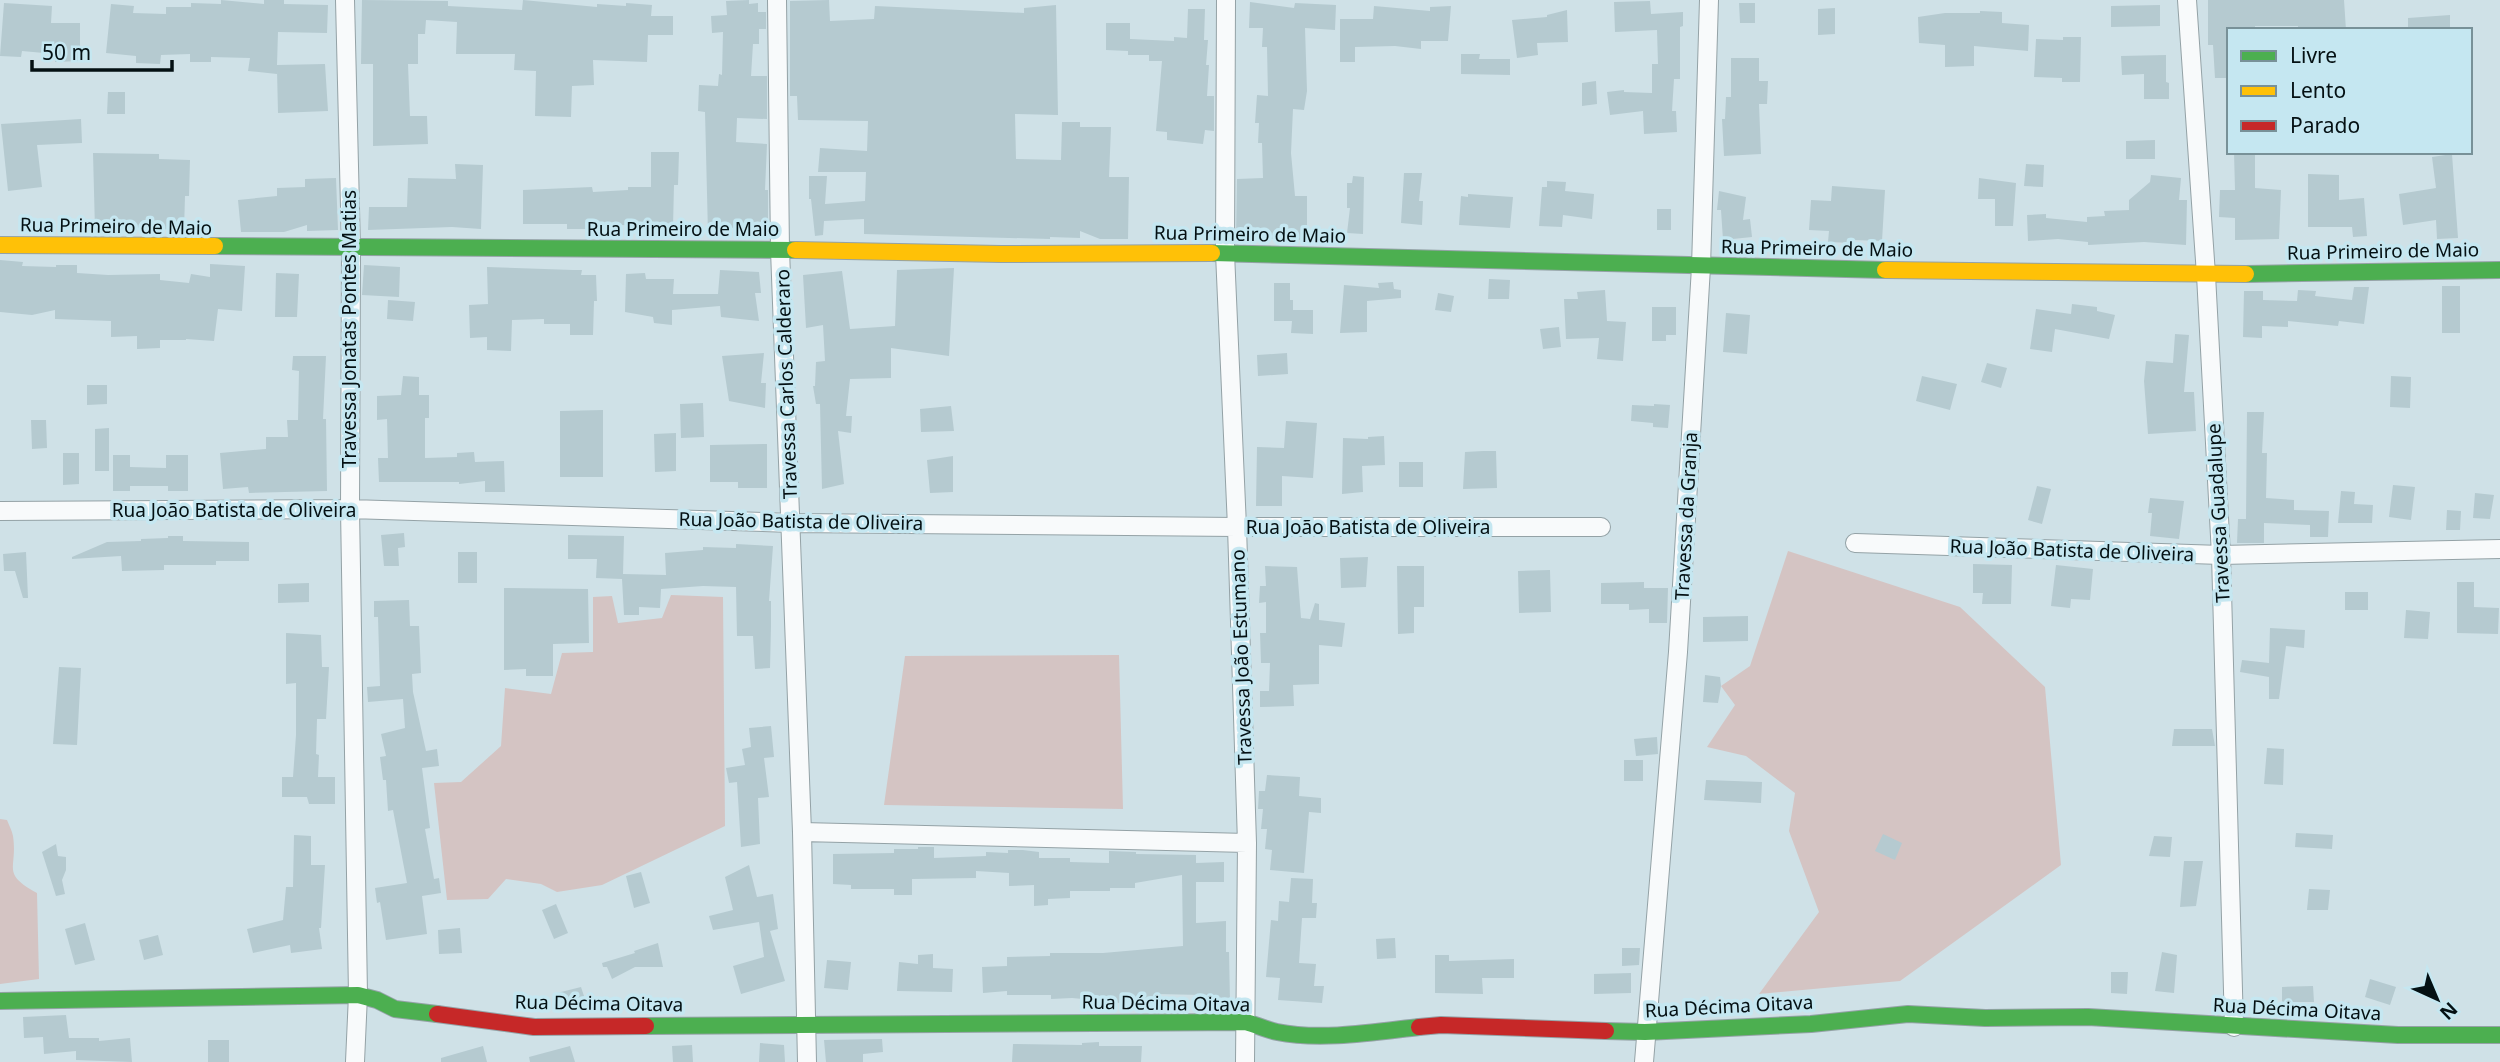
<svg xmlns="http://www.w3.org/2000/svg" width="2500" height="1062" font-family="'Noto Sans',sans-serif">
<rect width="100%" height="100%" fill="#cfe1e7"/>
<!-- green -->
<path fill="#d4c4c3" d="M1788 551 1960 607 2045 687 2061 865 1900 981 1759 994 1819 912 1789 831 1795 793 1746 756 1707 747 1735 705 1721 686 1750 666Z
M671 595 723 597 725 826 602 885 557 892 541 884 506 879 488 899 447 900 434 783 461 782 501 746 505 688 551 694 562 653 593 652V597L612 596 618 623 662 618Z
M1119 655 1123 809 884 805 905 656Z
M0 819 7 820C9 825 12 831 13 836 18 869 0 873 37 893L39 979 0 984Z"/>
<!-- building -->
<path fill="#b5cad0" d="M221 0 264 4V0H284V4L328 5 327 33 278 32 277 65 325 64 328 111 278 113 277 70V74L248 71 250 58 211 57V62H190V54L161 55 160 64 136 63V56L106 53 111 4 134 6 133 13 166 14V7H191V3L221 4Z
M362 0 448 1V6L522 10 523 0 597 7V4L626 6V3L652 5 651 16H673V35H648L647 62 593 60 594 85 572 86 571 117 535 116 536 71 514 70 515 54H456L457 22 426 20 425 34H418V64H408L410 116H427L428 144 373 146V64H361Z
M749 0V4L758 3V12H766V29H759V44H753L751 76H767V119L737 118 736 142 767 144 765 190H768V228H732V234H708L705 112 698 111 699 85 718 86 719 74 722 75 723 32 712 33 711 16 727 15 726 1Z
M829 0 830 21 874 19 875 6 1024 13V8L1056 5 1058 115 1015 114 1016 159 1061 160 1062 122H1080V127H1111L1109 177H1129L1128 239H1100L1080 231V238L1050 237V239L864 234V219L824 221 823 235 815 236 811 199H809V176H827L825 204 865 201 866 172H818L820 148 867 151 868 121 798 120 797 96H790V1Z
M2208 0H2344L2346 30H2298V26H2255V30H2229V78H2215L2213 45H2208Z
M1650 1 1651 14 1683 12V26L1680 27V79H1674L1672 111H1676L1677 132 1644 134 1643 111 1610 115 1607 92 1624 90V92L1652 93V64H1658L1657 30 1615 32 1614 2Z
M1250 2 1294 8 1295 3 1336 5 1335 30 1305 28 1307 91 1304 110 1293 109 1291 153 1295 196H1307V240L1236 238 1237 179 1263 178 1262 143H1258L1259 123H1255L1257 95 1268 96 1267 47H1262L1263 28H1249Z
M4 3 52 6 51 23H80V61L55 62V54L22 51 21 57 0 56Z
M1739 3H1755V23H1740Z
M2160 5V26L2111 27V6Z
M1374 6 1430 11V7L1451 6 1448 41H1421V49L1395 46 1355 47V62H1340V19H1373Z
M1835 8V34L1818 35V9Z
M1188 9H1205L1204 40H1208L1206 65H1209L1207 96H1214V131L1205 130 1203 144 1167 140V132L1156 131 1162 61H1149V55H1128V51L1106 50V23H1130V39L1174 41V37L1187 38Z
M1567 10 1568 42 1537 43 1538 55 1517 58 1512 20 1547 17V15Z
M1980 11 2002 12V23L2029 25 2028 51 1974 46V66L1945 67V45L1919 43 1918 17 1945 13H1980Z
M2450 15V30H2408V18Z
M2063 37H2081L2080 82H2062V78L2034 77 2036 39 2063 40Z
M1461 54H1480L1479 59H1510V75L1461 74Z
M2166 55V82L2169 83V99H2144V74L2122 75 2121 56Z
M1731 58H1759V81H1768L1767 104H1759L1761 154 1724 156 1722 119H1725L1726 97H1731Z
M1596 81 1597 104 1582 106V83Z
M108 92H125V114H107Z
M81 119 82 143 37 145 42 187 8 191 1 124Z
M2155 140V159H2126V141Z
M651 152H679L678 185H674L673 227 621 225V229H567V224H523V190L592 187 593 192 628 190V187H651Z
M2234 152H2255V188L2281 190 2279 239 2235 240V218L2219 217 2220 190H2235Z
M93 153 159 154V159L190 160 189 196H185L184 230 130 228 95 230Z
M2452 154 2458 238 2437 239 2436 220 2403 225 2399 194 2436 188 2432 157Z
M455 164 483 165 481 229 452 227 368 230 369 207H407L408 178 456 179Z
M2026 164 2044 165 2043 187 2024 186Z
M1404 173H1422L1419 201H1423L1422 225 1401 223Z
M2308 174 2339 175V200L2364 198 2367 236 2353 237 2352 227H2308Z
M2151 175 2181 178 2179 200H2187L2186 245 2144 242 2088 245V242L2058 239 2028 241 2027 215 2046 214V218L2087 222V217L2105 216 2104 211 2129 210V200L2150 182Z
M1353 176 1364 177 1363 234 1347 233 1350 208H1347V183H1352Z
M336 178 338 230 307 231V225L284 232H241L238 200 277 196V188L305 187V179Z
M1979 178 2016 183 2013 226H1995V199H1978Z
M1547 181 1566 182 1565 191 1594 194 1592 219 1563 215 1562 227 1539 226 1542 187H1547Z
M1832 186 1885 190 1882 241 1853 240V243L1828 242 1829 231 1809 230 1811 200 1831 201Z
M1719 191 1746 197 1743 220 1750 219 1752 237 1723 240 1721 210H1717Z
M1468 194 1513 197 1510 228 1459 225 1461 196 1468 197Z
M1657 209H1671V230H1657Z
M0 260 23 262 22 266 56 267V265H77V273L108 275 160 274V280L189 283 191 274 210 277V264L245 266 242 311 218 309 214 341 186 339V340H160V348L137 349V336L111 337V321L55 319V310L32 315 0 312Z
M364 265 400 267 399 297 362 295Z
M487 267 573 270H582L581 275H596L597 301H594L593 335H570V324H544V319L512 320 511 351 487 350V337L470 338 469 305 488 304Z
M954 268 949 356 891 348V378L850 379 846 416H852L851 433 838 431 844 484 822 489 820 404H816L813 386H815L816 362 825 361 823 325 806 328 803 275 842 271 850 329 895 326 897 270Z
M720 270 759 272 761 293H755L759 321 721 317 720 306 672 310V325L654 323 653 317 625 312 626 274 645 273 646 279H674L673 294H718Z
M276 273 299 274 297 317H275Z
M1489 279 1510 280 1509 299H1488Z
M1393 282 1394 289 1401 290V298L1367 301V332L1340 333 1344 285 1379 288 1378 283Z
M1274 283H1290V300H1293V310H1313V334L1291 333 1292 321H1274Z
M2442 286H2460V333H2442Z
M2354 287H2369L2364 324 2339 321 2338 326 2288 321V327L2262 326V338L2243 337 2244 291H2263V300L2297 301 2298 290 2316 291 2315 296 2352 300Z
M1605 290 1607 321 1626 322 1623 361 1597 359 1599 338 1566 339 1564 299H1578L1577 292Z
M1438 293 1454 296 1451 312 1435 310Z
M388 300 415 302 413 321 387 319Z
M2072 304 2097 307V311L2115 315 2109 339 2055 329 2052 352 2030 349 2036 309 2071 314Z
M1652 307H1676V335H1666V341H1652Z
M1726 313 1750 315 1747 354 1723 352Z
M1559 327 1561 347 1543 349 1540 329Z
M2175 334 2189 335 2184 392H2194L2196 431 2148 434 2144 381 2146 361 2173 363Z
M764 353 761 383H766L765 408 729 401 722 356Z
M1287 353 1288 374 1258 376 1257 355Z
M293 356H326L323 419H326L327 491 249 493 248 487 223 489 220 453 266 449V437H288L287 420H298L299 371 292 370Z
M1987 363 2007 368 2001 388 1981 382Z
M403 376 419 377V395H429V418H425V458L457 457V453L474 452 475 462 504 461 505 492H485V481L459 484V482H379L378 458H388L387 419 377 420V396L401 395Z
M1922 376 1957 384 1950 410 1916 401Z
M2391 376 2411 377 2410 408 2390 407Z
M87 385H107V404L87 405Z
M703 403 704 437 681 438 680 404Z
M1654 404 1670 405 1668 428 1653 427V423L1631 421 1632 405 1654 406Z
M951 406 954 431 921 432 920 409Z
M603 410V477H560V411Z
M2247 412H2264L2262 453H2267L2266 498 2294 500V510L2329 511 2328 537H2310V525L2264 523V543H2237L2238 519H2246Z
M31 420H46L47 448 32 449Z
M1286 421 1317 423 1313 478 1282 476V506H1256L1257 447 1284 448Z
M109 428V471H95V429Z
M676 433V471L655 472 654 434Z
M1384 436 1385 465 1362 466 1363 492 1342 494 1343 438 1368 439V437Z
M767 444V488H738V482H710V445Z
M1483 451H1496L1497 488 1463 489 1465 452Z
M63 453H79V484L63 485Z
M113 455H130V467L166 468V455H188V491H168V486H130V491H113Z
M953 456V492L930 493 927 460Z
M1399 462H1423V487H1399Z
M2393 485 2415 487 2411 520 2389 517Z
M2037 486 2051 489 2042 524 2028 520Z
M2341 491 2355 492 2354 504 2373 505 2372 523H2338Z
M2475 493 2494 495 2490 519 2473 518Z
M2150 498 2184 501 2179 539 2150 536 2152 513H2148Z
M2447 510 2461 511 2460 530H2446Z
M404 533 405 547 398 548 399 566H384L381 535Z
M568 535 624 536 623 574 666 575 665 553 703 550V547L736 548V544L773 546 769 601H771V626L770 668 755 669 753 636H737L736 587 703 586 661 589 660 608 639 607V615H624L622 579 596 578 597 559H568Z
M168 536H183V541L249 542V561H216V565H164V570L122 571 121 556 72 559V557L107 542 141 541V539L168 538Z
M26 552 28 598H23L15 571H4L3 554Z
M458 552H477V583H458Z
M1368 557 1366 587 1341 588 1340 558Z
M1973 564 2012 565 2011 604H1982L1983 593H1973Z
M2056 565 2093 569 2090 600 2071 599 2070 608 2051 606Z
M1265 566 1297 567 1301 618 1310 619 1315 603 1319 604V620L1345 623 1342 647 1319 645V684L1293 685 1294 706 1260 707V691H1269L1270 663H1261L1260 633H1266V602L1259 603 1260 586H1266Z
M1397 566H1424V607H1414V633L1398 634Z
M1550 570 1551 612 1519 613 1518 571Z
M1644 582V588H1668L1667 623H1649V609L1629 610V604H1601V583Z
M2457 582H2474V607L2499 608 2498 634 2457 633Z
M309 583V602L278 603V584Z
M504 588 588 589 589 643 553 644V676H526V669L504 670Z
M2345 592H2368V610H2345Z
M409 600 410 626H419L421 673 412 674 413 692 426 751 437 749 439 766 422 768 430 828 425 829 434 879 439 878 441 893 422 896 427 934 386 940 380 902 377 903 375 888 407 883 393 810 388 811 386 780H383L380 757 386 756 381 734 405 728 403 699 368 702 367 687 380 686 378 617H374V601Z
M2406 610 2430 612 2428 639 2404 638Z
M1748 616V641L1703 642V617Z
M2270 628 2305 630 2304 648 2286 646 2279 699H2269V677L2240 672 2242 660 2269 663Z
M286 633 321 635 322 667H329L326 719H317L316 754 319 755 318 777H335V804H309L307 797H282V777H293L296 735V683L286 684Z
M59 667 81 668 77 745 53 744Z
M1705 675 1720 677 1721 686 1718 703 1703 702Z
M771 726 774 757 764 758 769 797 758 798 760 844 741 847 737 782 729 783 726 768 745 765 742 749 751 747 749 728Z
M2174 729H2212L2215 746H2172Z
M1657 737 1658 754 1636 756 1634 739Z
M2267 748 2284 749 2283 785 2264 784Z
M1624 760H1643V781H1624Z
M1267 775 1300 777 1299 796 1321 798V813L1309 812 1304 873 1270 870 1272 850 1265 849 1267 829H1261L1263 809H1258L1259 791H1265Z
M1706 780 1762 782 1761 803 1704 800Z
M2296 833 2333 835 2332 849 2295 847Z
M1883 834 1902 843 1895 860 1875 851Z
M294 835 311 836V865H325L321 928H319L322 949 291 953 290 945 253 953 247 929 283 920 286 887H293Z
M2154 836 2172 837 2170 857 2149 856Z
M56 844 58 856 66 857V870L62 880 65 894 56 896 42 852Z
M918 847H934V858L986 856V852L1008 853V850H1023L1039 852V858H1070V862L1109 863V851L1136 852V854L1196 855V863L1224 862V882H1196V923L1226 921V952H1229L1230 1002 1203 1003V995L1156 994 1157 997 1118 1003 1094 1002V1000L1072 998 1051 999V995H1007V991L983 993 982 967 1007 966V957L1050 956V953H1103L1183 946 1182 875 1135 883V888H1110V891H1070V898L1048 899V905L1034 906V885L1009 886V873L976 871V878L912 879V895H894V889H851V885L833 884V854L894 853V849H918Z
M2184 861H2203L2196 906 2180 907Z
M749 865 757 897 773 894 778 929 770 931 785 981 741 994 733 966 764 957 759 922 713 930 709 916 733 910 725 877Z
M641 872 650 903 634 908 626 876Z
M1291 878 1313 879 1312 903H1317L1316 918H1302L1299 963 1316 964 1314 986H1324L1322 1003 1278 1000 1280 978 1266 977 1271 920 1278 921 1279 901 1289 902Z
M2309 889 2330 890 2328 910H2307Z
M556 904 568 933 554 939 542 910Z
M85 923 95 960 75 965 65 929Z
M460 928 462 953 439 954 438 930Z
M158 935 163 955 144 960 139 940Z
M1395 938 1396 958 1377 959 1376 939Z
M658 943 663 967H635L612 979 607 967H603L602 963 635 953 634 951Z
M1622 948H1640L1639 965 1622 966Z
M2162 952 2177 955 2174 993 2155 991Z
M933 954V968L953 969 952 992 897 991 899 962 918 964V955Z
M1435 955H1449V961L1514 959V978H1482L1483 994 1435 993Z
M827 960 851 962 848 990 824 988Z
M2111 972H2128L2127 994 2111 993Z
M1631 973V993L1594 994V974Z
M2370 979 2396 987 2390 1005 2365 997Z
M2313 986 2314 1002H2282V987Z
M581 987 586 1002 562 1010 557 993Z
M66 1015 69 1038H99V1041L130 1038 132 1062 76 1060V1051L44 1054 43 1037 24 1038 23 1017Z
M882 1039 883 1052 863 1054V1062H826L824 1040Z
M208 1040H229V1062H208Z
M1099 1042V1046H1142L1141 1062H1012L1013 1044 1082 1045V1043Z
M760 1043 784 1045 785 1062H759Z
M692 1045 693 1062H673L672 1046Z
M483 1046 487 1062H441V1058Z
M570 1046 575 1062H530L529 1057Z"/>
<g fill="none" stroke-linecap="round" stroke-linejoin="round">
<!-- street casing -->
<g stroke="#94a2a6" stroke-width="20">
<path id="street" d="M345 0 351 249 350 509 358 995 355 1062
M777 0 780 250 802 832 807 1062
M1226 0 1225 253 1237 527 1247 843 1245 1062
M2187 0 2206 275 2221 555 2234 1027
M0 511 350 509 792 523 1237 527H1601
M1855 543 2221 555 2500 549
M802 832 1247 843
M1644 1062 1678 652 1701 267 1709 0"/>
</g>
<!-- fast casing -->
<g stroke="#94a2a6" stroke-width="18">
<path id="fast" d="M215 246 795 250
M1212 253 1885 270
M2246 274 2500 270
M0 1001 358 995 377 1000 395 1009 437 1014
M646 1026 1246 1022C1256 1025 1267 1030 1277 1032 1321 1041 1375 1032 1419 1027
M1606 1031 1645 1032 1811 1024 1908 1014 1985 1018 2088 1017 2398 1035H2500"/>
</g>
<!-- slow casing -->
<g stroke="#94a2a6" stroke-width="18">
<path id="slow" d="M0 245 215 246
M795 250 1001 254 1212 253
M1885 270 2246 274"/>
</g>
<!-- jam casing -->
<g stroke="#94a2a6" stroke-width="18">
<path id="jam" d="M437 1014 534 1027 646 1026
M1419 1027 1441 1025 1606 1031"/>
</g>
<!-- street -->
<use href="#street" stroke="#f8fafb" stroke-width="18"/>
<!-- fast -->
<use href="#fast" stroke="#4caf50" stroke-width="16"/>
<!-- slow -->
<use href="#slow" stroke="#ffc107" stroke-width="16"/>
<!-- jam -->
<use href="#jam" stroke="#c62828" stroke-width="16"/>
</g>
<g text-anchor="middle" stroke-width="7" stroke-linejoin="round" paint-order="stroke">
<!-- street labels -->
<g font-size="19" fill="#041013" stroke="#c5e7f1">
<text transform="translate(116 226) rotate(1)" y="7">Rua Primeiro de Maio</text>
<text x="683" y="236">Rua Primeiro de Maio</text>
<text transform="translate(1250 234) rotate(1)" y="7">Rua Primeiro de Maio</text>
<text transform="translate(1817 248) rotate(1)" y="7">Rua Primeiro de Maio</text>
<text transform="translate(2383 251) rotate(-1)" y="7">Rua Primeiro de Maio</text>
<text transform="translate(349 329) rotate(-90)" y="7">Travessa Jonatas Pontes Matias</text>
<text transform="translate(786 384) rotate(-92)" y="7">Travessa Carlos Calderaro</text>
<text x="234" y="517">Rua João Batista de Oliveira</text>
<text transform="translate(2218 513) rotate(-93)" y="7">Travessa Guadalupe</text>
<text transform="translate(1686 516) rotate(-87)" y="7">Travessa da Granja</text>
<text transform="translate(801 521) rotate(1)" y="7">Rua João Batista de Oliveira</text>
<text x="1368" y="534">Rua João Batista de Oliveira</text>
<text transform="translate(2072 550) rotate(2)" y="7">Rua João Batista de Oliveira</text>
<text transform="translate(1241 657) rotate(-92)" y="7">Travessa João Estumano</text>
<text transform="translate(599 1003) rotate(1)" y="7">Rua Décima Oitava</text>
<text transform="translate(1166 1003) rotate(1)" y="7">Rua Décima Oitava</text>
<text transform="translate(1729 1006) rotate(-3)" y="7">Rua Décima Oitava</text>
<text transform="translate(2297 1009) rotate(3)" y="7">Rua Décima Oitava</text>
</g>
</g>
<!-- legend -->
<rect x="2227" y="28" width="245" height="126" fill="#c5e7f1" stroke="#789198" stroke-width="2"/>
<rect x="2241" y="51" width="35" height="10" fill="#4caf50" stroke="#789198" stroke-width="2"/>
<text x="2290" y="63" font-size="21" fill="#041013">Livre</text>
<rect x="2241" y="86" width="35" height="10" fill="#ffc107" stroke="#789198" stroke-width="2"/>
<text x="2290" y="98" font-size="21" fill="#041013">Lento</text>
<rect x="2241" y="121" width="35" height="10" fill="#c62828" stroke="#789198" stroke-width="2"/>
<text x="2290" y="133" font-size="21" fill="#041013">Parado</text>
<!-- north arrow -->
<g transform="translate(2437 999) rotate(136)" stroke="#c5e7f1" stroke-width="5" paint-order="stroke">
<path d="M0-5L12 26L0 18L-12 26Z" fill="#041013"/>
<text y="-10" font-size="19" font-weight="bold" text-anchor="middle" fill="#041013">N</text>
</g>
<!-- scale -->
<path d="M32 60v10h140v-10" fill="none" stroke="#041013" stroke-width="3.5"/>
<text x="42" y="60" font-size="21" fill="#041013" stroke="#c5e7f1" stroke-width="5" paint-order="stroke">50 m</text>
</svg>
